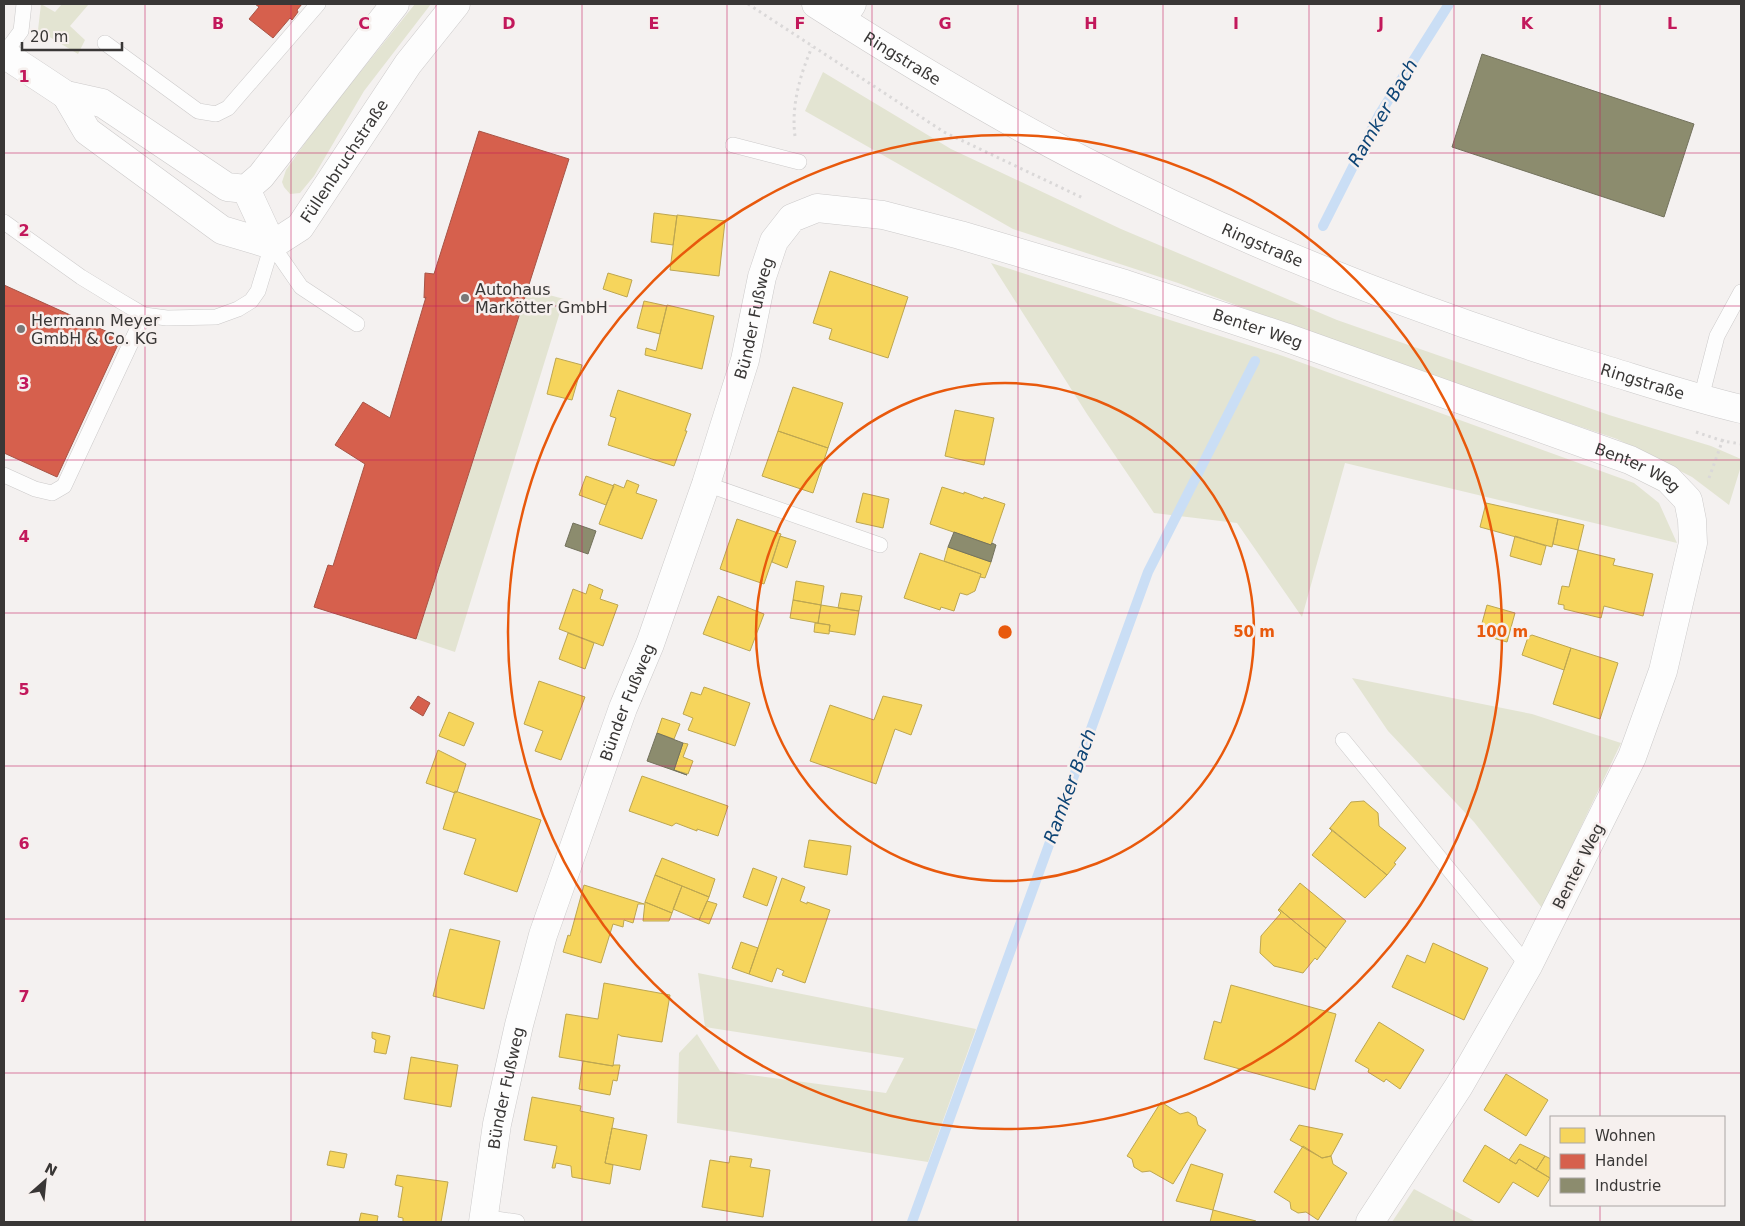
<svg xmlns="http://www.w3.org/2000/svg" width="1745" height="1226" font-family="'DejaVu Sans',sans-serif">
<rect width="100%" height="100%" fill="#f4f1f0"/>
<!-- green -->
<path fill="#e3e4d2" d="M41 4 55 12 62 4H89L70 26 85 40 78 54 38 30Z
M415 4H431L364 91 314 176 300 193 290 194 284 187 282 182 286 170 320 122Z
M823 72 951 149 1121 229 1337 320 1609 415 1711 446 1741 459V466L1729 505 1692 477 1617 439 1362 353 1178 283 1013 229 805 111Z
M991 263 1283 356 1634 483 1659 503 1677 543 1345 463 1302 617 1237 523 1154 513 1087 414Z
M527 289 564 299 455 652 416 639Z
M1352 678 1532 714 1621 743 1542 908 1474 822 1388 731Z
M698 973 976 1029 928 1162 677 1123 679 1053 697 1034 720 1071 886 1093 904 1058 705 1027Z
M1414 1189 1476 1222H1392Z"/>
<!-- homes -->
<path fill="#f6d55c" stroke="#bda651" d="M654 213 677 216 673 245 651 242Z
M677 215 725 221 719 276 670 270Z
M830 271 908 297 888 358 829 339 832 329 813 323Z
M608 273 632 280 627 297 603 289Z
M644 301 667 306 660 334 637 328Z
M667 305 714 316 702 369 645 355 646 348 656 351Z
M556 358 582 365 572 400 547 394Z
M793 387 843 403 828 448 778 431Z
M618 390 691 414 685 431H687L674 466 608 445 616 418 610 416Z
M955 410 994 418 984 465 945 456Z
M778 431 828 448 813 493 762 476Z
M586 476 614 486 606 505 579 495Z
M627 480 639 485 636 493 657 500 642 539 599 524 614 484 624 488Z
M942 487 964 494V492L983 499 984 497 1005 504 991 545 930 524Z
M863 493 889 499 883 528 856 522Z
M1486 503 1558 519 1552 547 1480 527Z
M737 519 781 534 764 584 720 569Z
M1558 519 1584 525 1578 550 1553 544Z
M780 536 796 541 787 568 772 562Z
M1515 536 1546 546 1541 565 1510 556Z
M948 547 991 562 985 578 980 577 981 574 944 561Z
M1578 550 1615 559 1613 565 1653 574 1643 616 1604 606 1601 618 1564 609V605L1558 604 1562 586 1569 587Z
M920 553 981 574 975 591 967 595 960 593 954 611 941 607 940 610 904 598Z
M796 581 824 586 821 605 793 600Z
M589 584 603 590 600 599 618 605 603 646 559 629 573 589 586 594Z
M841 593 862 596 859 611 838 608Z
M718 596 764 614 750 651 703 634Z
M793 600 821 605 818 623 790 618Z
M821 605 859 611 855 635 829 631 830 625 818 623Z
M1487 605 1515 613 1507 642 1479 634Z
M815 623 830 625 829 634 814 632Z
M568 633 594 643 585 669 559 659Z
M1532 635 1571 648 1564 670 1522 655 1528 637Z
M1571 648 1618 663 1600 719 1553 704Z
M539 681 585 697 561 760 535 751 543 731 524 724Z
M704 687 750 703 735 746 688 730 693 718 683 714 691 692 701 695Z
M883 696 922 705 911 735 895 729 876 784 810 761 830 705 874 720Z
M449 712 474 723 464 746 439 736Z
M662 718 680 724 674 739 657 733Z
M683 743 688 744 683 757 693 761 688 774 674 770Z
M438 750 466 764 457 792 455 793 426 783Z
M642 776 728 806 718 836 697 829V831L676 823 672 826 629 811Z
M455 791 541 820 517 892 464 874 476 839 443 829Z
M1364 801 1378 813 1379 826 1406 848 1394 863 1396 864 1387 875 1330 828 1351 802Z
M1329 828 1387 875 1365 898 1312 855 1332 831Z
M809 840 851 846 847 875 804 867Z
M662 858 715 879 709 897 655 875Z
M753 868 777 877 767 906 743 897Z
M655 875 682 886 672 913 645 902Z
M782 878 805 887 800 901 807 904V902L830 910 805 983 782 975 784 971 777 968 772 982 749 974Z
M1300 883 1346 921 1326 948 1279 909Z
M584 885 644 904H638L633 923 624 920 623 927 613 924 601 963 563 952 568 935 570 936Z
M682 886 709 897 699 920 673 909Z
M707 901 717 904 709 924 699 920Z
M645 902 672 913 669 921H643Z
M1279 909 1326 948 1317 960 1315 958 1303 973 1274 966 1260 953 1261 936 1281 913 1278 910Z
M450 929 500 941 484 1009 433 996Z
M741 942 758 948 749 974 732 968Z
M1433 943 1488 968 1464 1020 1392 987 1407 955 1425 963Z
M604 983 670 995 662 1042 621 1036 618 1034 613 1066 559 1057 566 1014 598 1019Z
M1231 985 1336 1014 1315 1090 1204 1059 1214 1021 1221 1023Z
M1379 1022 1424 1050 1400 1089 1386 1079 1384 1082 1368 1072 1369 1069 1355 1061Z
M372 1032 390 1036 386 1054 374 1052 376 1040 372 1038Z
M411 1057 458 1065 451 1107 404 1099Z
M583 1061 613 1066V1065H620L617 1081 613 1080 610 1095 579 1089Z
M1506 1074 1548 1100 1526 1136 1484 1110Z
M532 1097 581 1106 580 1111 614 1118 605 1163 613 1165 610 1184 572 1177 571 1166 556 1163 555 1168H552L557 1146 524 1140Z
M1161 1102 1180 1114 1188 1112 1196 1117 1198 1125 1206 1130 1173 1184 1150 1171 1142 1172 1134 1167 1132 1159 1127 1156Z
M1299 1125 1343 1134 1331 1156 1322 1158 1290 1140Z
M612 1128 647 1135 640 1170 605 1163Z
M1520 1144 1545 1156 1536 1170 1519 1159 1516 1164 1509 1160Z
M1485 1145 1516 1164 1519 1159 1550 1178 1538 1197 1513 1182 1499 1203 1463 1181Z
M1303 1146 1322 1158 1331 1156 1333 1164 1347 1173 1318 1220 1306 1212 1298 1213 1291 1209 1290 1202 1274 1192Z
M330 1151 347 1154 344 1168 327 1165Z
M730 1156 752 1159 750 1167 770 1170 763 1217 702 1207 710 1160 729 1163Z
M1545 1156 1551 1159V1176L1550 1178 1536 1170Z
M1191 1164 1223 1174 1213 1210 1176 1201Z
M397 1175 448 1182 441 1222H403V1218L398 1217 403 1187 395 1185Z
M1213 1210 1256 1221V1222H1210Z
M361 1213 378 1216 377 1222H359Z"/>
<!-- shops -->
<path fill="#d6604d" stroke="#a75446" d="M255 4H302L297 10 298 12 292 20 290 18 273 38 249 19 259 7Z
M479 131 569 159 416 639 314 607 328 565 333 566 365 464 335 445 363 402 390 418 426 297 424 298 425 273 434 274Z
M4 285 121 338 57 477 4 453Z
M418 696 430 703 423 716 410 708Z"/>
<!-- industry -->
<path fill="#8c8c6e" stroke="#73725d" d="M1482 54 1694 124 1664 217 1452 147Z
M573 523 596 531 588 554 565 546Z
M954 532 991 545 992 543 996 545 991 562 948 547Z
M657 733 683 743 674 770 687 775 647 761Z"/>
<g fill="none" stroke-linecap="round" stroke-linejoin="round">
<!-- stream -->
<path stroke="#cadef5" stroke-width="10" d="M1323 226 1379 115 1449 4
M912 1222 1148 572 1255 361"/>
<!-- service casing -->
<g stroke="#cccaca" stroke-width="16">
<path id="service" d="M105 43 198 111 216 114 228 108 318 4
M4 54 21 31 24 4
M733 145 799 162
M4 222 81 277 122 302 144 315 167 318 216 317 238 309 251 301 258 291 272 245
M272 245 301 287 357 324
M1701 398 1717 336 1741 292
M4 475 35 489 52 493 64 486 144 315
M706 484 880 545
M1343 740 1528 966
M483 1217 517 1222"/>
</g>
<!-- minor casing -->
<g stroke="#cccaca" stroke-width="29">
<g id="minor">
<path d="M841 20 852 4"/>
<path id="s1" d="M483 1222 497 1124 519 1025 543 935 623 708 650 644 706 484 745 360 762 277 774 241 792 218 817 208 883 215 960 235 1125 284 1285 337 1630 460 1668 479 1688 500 1692 520 1693 543 1663 671 1632 757 1528 966 1459 1086 1370 1222"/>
</g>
</g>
<!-- tertiary casing -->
<g stroke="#cccaca" stroke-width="29">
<g id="tertiary">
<path d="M4 54 66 95 102 103 227 187 246 189 261 176 395 4"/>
<path id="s2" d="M66 95 87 131 222 230 272 245 300 227 408 64 456 4"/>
<path d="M246 189 272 245"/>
</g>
</g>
<!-- primary casing -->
<g stroke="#cccaca" stroke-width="29">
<g id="primary">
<path id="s3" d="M816 4C902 59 989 112 1080 159 1243 243 1415 311 1590 365 1640 380 1690 397 1741 409"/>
</g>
</g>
<!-- path -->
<path stroke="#dad8d8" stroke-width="3" stroke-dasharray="2.5 4" stroke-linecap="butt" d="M748 4 944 132 1083 198
M795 136C791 106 800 75 812 47
M1696 432 1723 441 1741 444
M1709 478 1723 439"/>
<!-- service -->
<use href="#service" stroke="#fdfdfd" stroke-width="15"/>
<!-- minor -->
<use href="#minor" stroke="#fdfdfd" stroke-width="28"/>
<!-- tertiary -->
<use href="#tertiary" stroke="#fdfdfd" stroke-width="28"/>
<!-- primary -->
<use href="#primary" stroke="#fdfdfd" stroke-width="28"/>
</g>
<!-- grid -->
<path fill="none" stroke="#c2185b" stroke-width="1" stroke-opacity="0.55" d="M145 4V1222M291 4V1222M436 4V1222M582 4V1222M727 4V1222M872 4V1222M1018 4V1222M1163 4V1222M1309 4V1222M1454 4V1222M1600 4V1117M4 153H1741M4 306H1741M4 460H1741M4 613H1741M4 766H1741M4 919H1741M4 1073H1741M1600 1205V1222"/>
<!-- distance rings -->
<g fill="none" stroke="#e8590c" stroke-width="2.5">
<circle cx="1005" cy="632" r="249"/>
<circle cx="1005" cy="632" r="497"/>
</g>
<!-- markers -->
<g fill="#7a7877" stroke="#f6f0ee" stroke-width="2">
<circle cx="465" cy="298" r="5"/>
<circle cx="21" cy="329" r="5"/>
</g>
<g text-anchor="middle" stroke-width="5" stroke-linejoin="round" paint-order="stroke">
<!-- street labels -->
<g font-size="16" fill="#393736" stroke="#f6f0ee">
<text dy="6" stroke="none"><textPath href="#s3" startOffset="102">Ringstraße</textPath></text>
<text dy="6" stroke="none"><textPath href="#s2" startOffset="374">Füllenbruchstraße</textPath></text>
<text dy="6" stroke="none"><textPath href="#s3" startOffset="508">Ringstraße</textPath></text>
<text dy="6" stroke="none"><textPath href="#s1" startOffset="946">Bünder Fußweg</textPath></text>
<text dy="6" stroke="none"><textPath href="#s1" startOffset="1540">Benter Weg</textPath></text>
<text dy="6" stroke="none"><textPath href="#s3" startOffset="912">Ringstraße</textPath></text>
<text dy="6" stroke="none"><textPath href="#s1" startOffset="1945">Benter Weg</textPath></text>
<text dy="6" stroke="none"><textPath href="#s1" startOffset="541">Bünder Fußweg</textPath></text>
<text transform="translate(1578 866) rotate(-63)" y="6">Benter Weg</text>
<text dy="6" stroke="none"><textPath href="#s1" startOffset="136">Bünder Fußweg</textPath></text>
</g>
<!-- poi labels -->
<g font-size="16" fill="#393736" stroke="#f6f0ee" text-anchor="start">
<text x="475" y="295">Autohaus<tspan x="475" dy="18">Markötter GmbH</tspan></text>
<text x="31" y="326">Hermann Meyer<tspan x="31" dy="18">GmbH &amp; Co. KG</tspan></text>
</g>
<!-- water labels -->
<g font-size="18" font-style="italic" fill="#0d4475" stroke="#f6f0ee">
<text transform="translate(1383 113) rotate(-60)" y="6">Ramker Bach</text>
<text transform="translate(1070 786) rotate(-70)" y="6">Ramker Bach</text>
</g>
</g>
<g font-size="16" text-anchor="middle" font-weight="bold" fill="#c2185b" stroke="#f6f0ee" stroke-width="5" stroke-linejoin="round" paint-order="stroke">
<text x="218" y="29">B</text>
<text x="364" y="29">C</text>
<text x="509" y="29">D</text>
<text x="654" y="29">E</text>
<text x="800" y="29">F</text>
<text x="945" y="29">G</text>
<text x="1091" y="29">H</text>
<text x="1236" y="29">I</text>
<text x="1381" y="29">J</text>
<text x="1527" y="29">K</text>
<text x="1672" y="29">L</text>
<text x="24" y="82">1</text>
<text x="24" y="236">2</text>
<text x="24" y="389">3</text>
<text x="24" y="542">4</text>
<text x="24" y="695">5</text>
<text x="24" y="849">6</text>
<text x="24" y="1002">7</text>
</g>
<circle cx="1005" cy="632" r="8" fill="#e8590c" stroke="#f6f0ee" stroke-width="2.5"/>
<g font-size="15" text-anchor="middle" font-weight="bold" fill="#e8590c" stroke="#f6f0ee" stroke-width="5" stroke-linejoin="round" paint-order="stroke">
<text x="1254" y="637">50 m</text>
<text x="1502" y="637">100 m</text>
</g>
<!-- border -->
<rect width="1745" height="1226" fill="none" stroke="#393736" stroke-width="10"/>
<!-- legend -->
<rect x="1550" y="1116" width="175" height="90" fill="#f6f0ee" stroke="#aaa6a4"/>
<rect x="1560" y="1128" width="25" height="15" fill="#f6d55c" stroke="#aaa6a4"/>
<text x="1595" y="1141" font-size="15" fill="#393736">Wohnen</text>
<rect x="1560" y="1154" width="25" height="15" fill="#d6604d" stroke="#aaa6a4"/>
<text x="1595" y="1166" font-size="15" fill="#393736">Handel</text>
<rect x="1560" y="1178" width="25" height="15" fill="#8c8c6e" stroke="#aaa6a4"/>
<text x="1595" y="1191" font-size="15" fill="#393736">Industrie</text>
<!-- north arrow -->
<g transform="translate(45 1181) rotate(27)" stroke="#f6f0ee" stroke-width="4" paint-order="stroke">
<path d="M0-4L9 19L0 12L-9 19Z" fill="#393736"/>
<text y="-8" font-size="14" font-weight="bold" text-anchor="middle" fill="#393736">N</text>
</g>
<!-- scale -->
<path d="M22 42v8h100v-8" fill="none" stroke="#393736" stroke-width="2.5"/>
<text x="30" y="42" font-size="15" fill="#393736" stroke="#f6f0ee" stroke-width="4" paint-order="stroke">20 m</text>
</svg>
